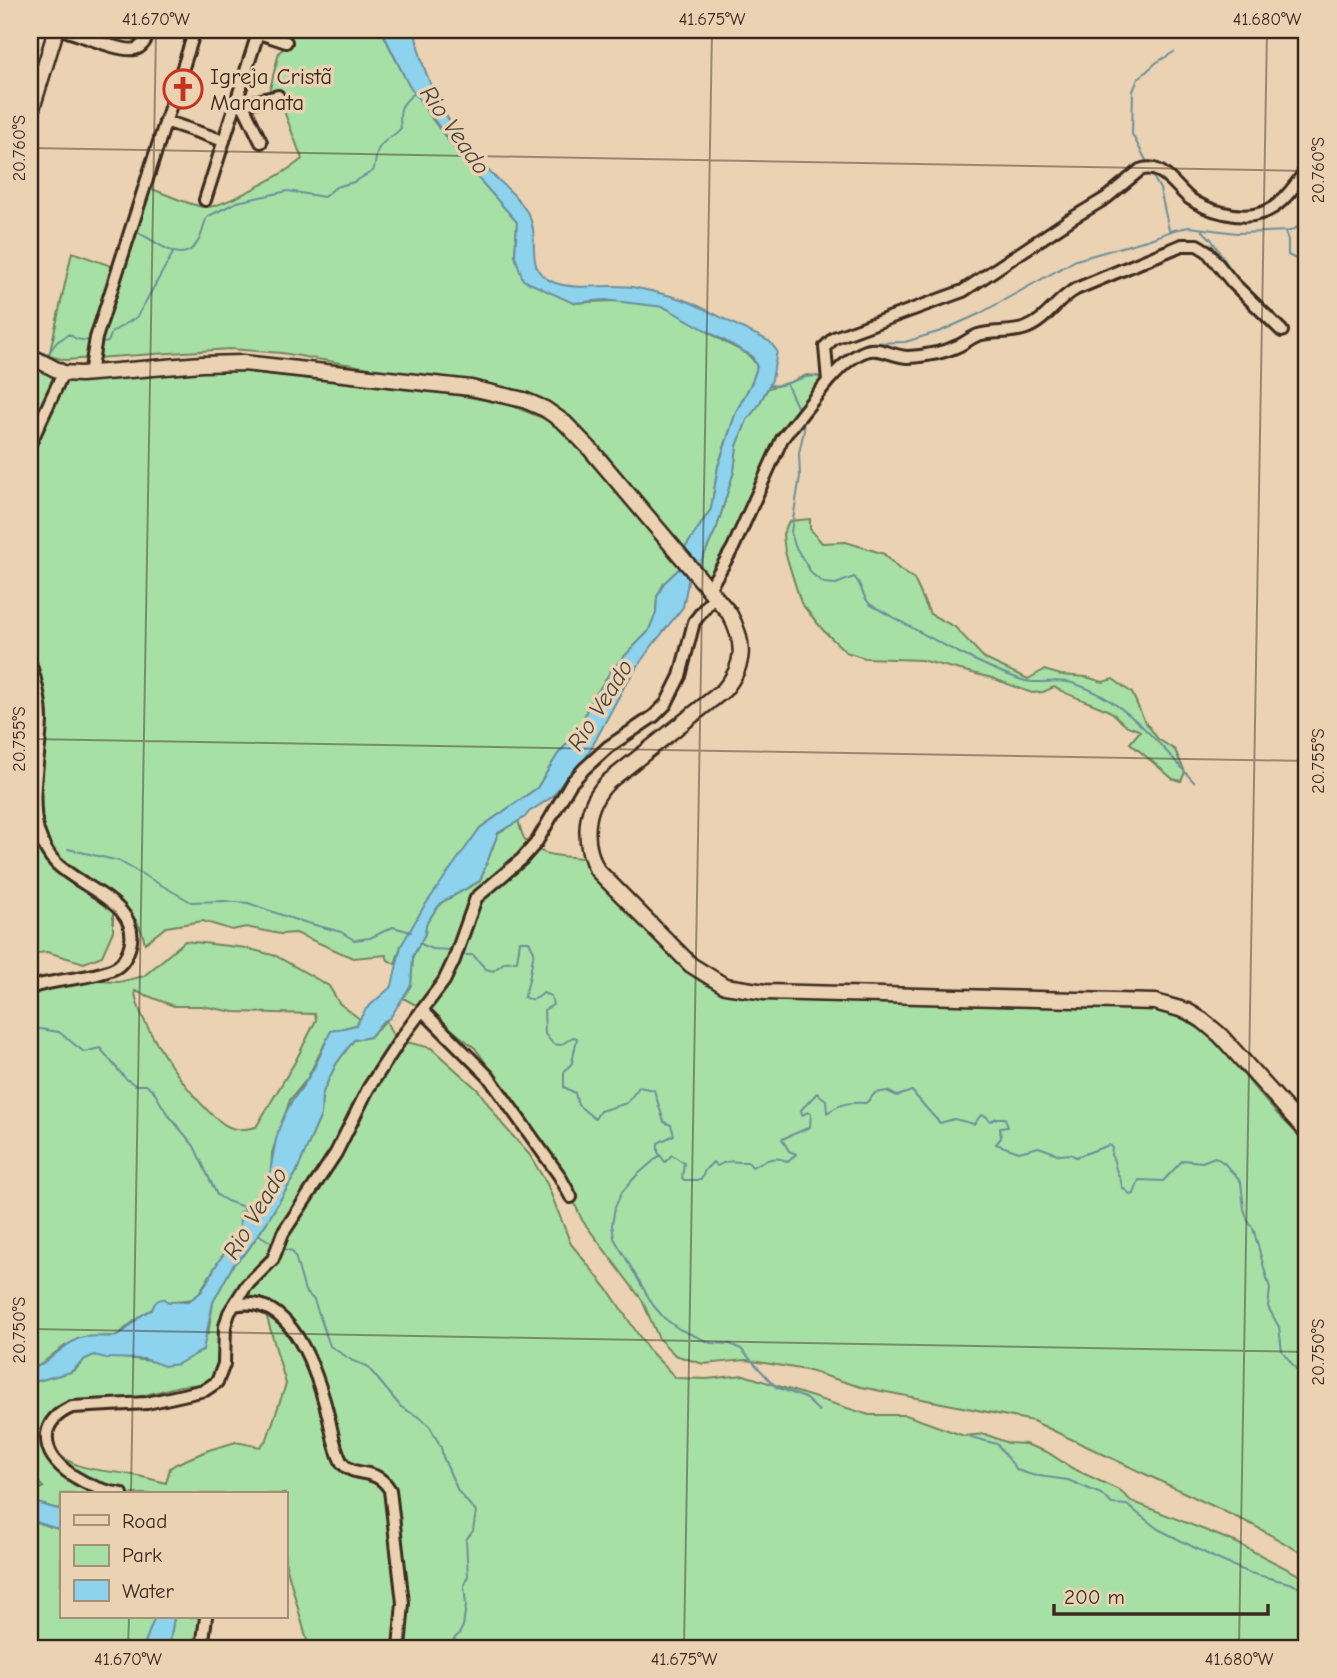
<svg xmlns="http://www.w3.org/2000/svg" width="1337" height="1678" font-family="'Comic Neue',sans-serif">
<rect width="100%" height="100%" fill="#ead2b2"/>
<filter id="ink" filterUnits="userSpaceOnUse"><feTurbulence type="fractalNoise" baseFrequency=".0143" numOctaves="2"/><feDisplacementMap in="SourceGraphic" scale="14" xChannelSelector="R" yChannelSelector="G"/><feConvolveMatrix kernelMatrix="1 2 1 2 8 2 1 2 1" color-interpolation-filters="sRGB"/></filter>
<g filter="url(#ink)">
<!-- green -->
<path fill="#a7e0a4" stroke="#718561" stroke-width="2" fill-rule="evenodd" d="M292 30H384V35C416 107 465 164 517 222L515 256 573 303C603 302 637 297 666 308 689 316 707 333 728 344 742 352 749 351 757 367L752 382 736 412 718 466 711 509 683 551 563 416 463 384 282 353 230 349 65 360 49 356 72 252 122 270 146 187C165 193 185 204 204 207 221 209 287 172 302 159L281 103 267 101 279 52 290 44Z
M30 358 59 370 149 365 347 375 507 404 550 421 567 434 681 567 664 583 657 597 656 613 648 632 612 669 587 709 582 726 558 754 537 788 480 828 401 946 395 964 388 960 386 955 353 958 296 933 280 934 246 927 232 930 203 921 166 927 145 943C141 926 135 917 122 905L113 913V931L102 956 84 963 47 952 30 954Z
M807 375 816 376 825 380 810 413 781 444 750 500 729 541 714 588 698 568 717 527 734 471 737 446 747 420 758 406 768 388 788 383Z
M810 519V529L822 543 846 542 884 554 899 569 914 579 930 614 955 627 985 659 1028 679 1044 670 1061 675 1086 677 1103 682 1113 679 1132 693 1144 720 1158 739 1175 750 1185 772 1181 781 1173 779 1130 743 1140 731C1135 728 1128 727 1124 724 1119 720 1116 715 1111 712 1092 702 1073 698 1054 687L1043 692 1032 693 992 678 921 660 865 658 846 652 823 630 801 603 785 552 783 534 789 521Z
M518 821C520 825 521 833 524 838 536 857 563 856 583 858L591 873 691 975C711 990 732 996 758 999L1157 1008C1218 1028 1232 1066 1273 1109 1284 1121 1296 1132 1307 1144V1556L1253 1525 1033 1421 861 1387 806 1370 746 1360 703 1364 675 1355 659 1339 642 1300 582 1220 556 1161 475 1048 431 1013 403 998 411 985 413 956 425 934 426 924 436 909 442 902 480 881 498 833Z
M185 941 246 948 276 956 329 986 339 1003 361 1020 356 1025 331 1031 307 1079 290 1100 272 1153 271 1178 262 1203 255 1213 239 1212 241 1225 237 1237 220 1259 196 1298C187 1302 177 1299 168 1302 147 1309 131 1323 116 1337 104 1334 72 1341 62 1348 50 1355 43 1366 30 1370V991L75 980 119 982 144 976ZM135 991 174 1006H202L234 1012 315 1014 316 1020 295 1062 256 1127C247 1129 238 1131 229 1127 199 1113 136 1023 135 991Z
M386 1020 391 1032 398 1040 431 1048 478 1090 503 1125 529 1154 547 1184 571 1244 609 1291 648 1349 676 1378 707 1379 744 1375 869 1415H906L964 1436 985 1434 1008 1443 1025 1444 1047 1452 1072 1468 1119 1490 1131 1501 1235 1542 1303 1577 1307 1581V1648H309L285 1561V1494H61V1510L30 1501V1483L40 1489 43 1487 30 1474V1383L75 1370 85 1359 94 1355 151 1361 208 1334 213 1302 233 1265 247 1251 267 1222 296 1173 321 1115 322 1094 336 1064 354 1040 370 1037ZM254 1300H262L286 1384 267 1439 260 1447 236 1442 209 1450 176 1464 170 1468 166 1483C155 1480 144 1477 133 1475 101 1469 77 1473 51 1448L53 1419 80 1403 130 1399 180 1386 202 1384 211 1378 219 1369 230 1311Z
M30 1520 61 1530V1617H155L143 1648H30Z
M174 1617H202L201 1633 196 1648H169Z"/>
<!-- water -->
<path fill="#8dd3ee" stroke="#6c8f9b" stroke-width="2" d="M384 30H415C421 75 449 129 480 162 496 180 515 192 527 212 543 238 521 269 553 282 578 292 610 282 637 288 655 292 677 296 694 304 716 314 738 327 761 337L770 342 777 351 772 380 758 406 747 420 737 446 734 471 717 527 698 568 683 551 711 509 718 467 736 412 752 382 757 367 752 356 664 307 605 300 573 303 523 280 515 256 517 222 469 168 408 84 384 35Z
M681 567 689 577 683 607 648 651 625 685 586 758 567 777 552 797 529 812 525 817 498 833 480 881 442 902 436 909 426 924 425 934 413 956 411 985 390 1018 382 1022 370 1037 354 1040 336 1064 322 1094 321 1115 296 1173 267 1222 247 1251 233 1265 213 1302 203 1350 178 1364 164 1366 145 1359 106 1358 94 1355 85 1359 71 1372 30 1383V1370C49 1364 61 1345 80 1338 90 1334 111 1338 117 1336 130 1330 137 1314 152 1310 154 1303 157 1298 165 1299L168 1302 189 1301 201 1292 220 1259 237 1237 240 1225 239 1212 248 1210 255 1213C274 1187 269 1155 280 1126 288 1104 295 1098 307 1080 317 1065 323 1047 331 1031L356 1025 366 1009 392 986 401 946 423 908 459 857 480 828 537 788 558 754 582 726 587 709 612 669 648 632 656 613 657 597 664 583Z
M30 1501 61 1510V1530L30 1520Z
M155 1617H174L169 1648H143Z"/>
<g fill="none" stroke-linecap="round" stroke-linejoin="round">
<!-- stream -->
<path stroke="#6c8f9b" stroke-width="2" d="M1148 164 1132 134 1133 91 1138 79 1157 62 1174 52
M1151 173 1160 189 1169 230
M1201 229 1211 239 1238 281
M1285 232 1288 240V255L1302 262 1307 269
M139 233C161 244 184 269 200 238 203 231 204 223 207 217L237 202 288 191 324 197 336 187 354 182 373 171C377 163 374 156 379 148 385 138 394 137 401 128 398 109 401 103 416 92
M102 343 108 342 112 332 137 317 173 253
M855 350 867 343 905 342 941 331 979 314 1076 260 1150 239 1174 230 1189 227 1237 233 1290 231 1302 225 1307 217 1305 210 1307 207
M48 354 57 342 69 334 76 339 89 341
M770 385C789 388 799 373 822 377
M787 385 799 411
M30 396 39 367
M802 419 804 430 799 453 800 476 791 532 795 546 812 574 824 583 836 584 854 577C863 585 861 597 871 605 920 632 967 660 1019 679 1036 686 1054 678 1072 683 1122 697 1160 744 1194 782
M68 849 119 861 191 902 224 901 248 903 293 919 341 932 354 940 370 938 393 927 411 932
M419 943 432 949 451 950
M463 955H473L486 969 493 971 505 962 517 961 520 941H529L534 951C531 966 530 983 524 997 531 1002 539 998 543 993L551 996 553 1005 544 1010 545 1034 553 1044 561 1045 573 1037 577 1038 572 1063 564 1072V1087L575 1093 578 1105 595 1119 600 1111 627 1103 639 1087 654 1090 664 1122 671 1125 674 1135 658 1143V1152L665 1162 672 1155 684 1163 682 1178 684 1180H701L705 1170 713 1162 717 1166C731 1158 734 1163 748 1162L752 1167C764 1161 776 1154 788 1162L796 1154 789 1151 782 1139 810 1127 811 1114 808 1112 802 1115 801 1110 817 1093 826 1100 827 1113C841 1103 850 1102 866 1103L875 1093 887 1091 897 1096 912 1091C921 1102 930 1113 940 1123L954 1119 974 1124 981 1115 986 1116 990 1121 997 1118H1005L1008 1127 1000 1128 1001 1138 996 1144 1019 1152 1039 1147 1060 1155 1070 1154 1076 1157 1109 1145 1112 1148 1111 1155C1115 1160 1114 1163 1116 1169 1118 1177 1122 1179 1122 1187L1131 1195 1134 1194 1139 1180 1163 1181 1183 1160 1202 1162 1215 1157 1224 1163 1241 1182 1244 1209 1248 1221 1253 1228 1270 1289 1268 1307 1279 1327 1282 1351 1300 1374 1305 1375 1307 1368
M30 1032 34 1028 59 1032 84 1052 100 1048 125 1078 135 1085H146L153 1090 166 1112 194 1146 217 1195 227 1201 241 1206 253 1214
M659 1156 636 1176 622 1192 615 1207 612 1225 614 1238 653 1305 664 1318 679 1329 711 1343 730 1344 741 1349 776 1387 805 1398 819 1411
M258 1234 272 1243
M281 1248 292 1251 295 1256 305 1291 314 1300 330 1346 353 1361 367 1366 401 1407 422 1419 430 1427 441 1447 443 1457 458 1491 476 1512 473 1531 466 1540 468 1576 464 1585 466 1605 463 1626 459 1634 454 1639 451 1648
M971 1437 997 1444 1017 1470 1032 1475 1068 1480 1101 1494 1112 1504 1127 1505 1158 1529 1217 1559 1250 1573 1289 1583 1307 1590"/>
<!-- minor casing -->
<g stroke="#3b2a1e" stroke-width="16">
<path id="minor" d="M64 30C79 34 126 55 138 48 145 44 147 37 149 30
M250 30 286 42
M243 105 261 142
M236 106 278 96
M165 121 224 141
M205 200 259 30
M90 374 96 338 195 30
M828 381C838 370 851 356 866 351 879 346 894 357 908 357 925 356 944 353 960 345 966 342 972 337 978 335 993 330 1010 334 1026 328 1046 321 1057 299 1076 289L1182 245H1197L1207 251 1233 283 1282 331
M30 444 63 373
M709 589 733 548 782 439 828 381 825 347 834 338 963 291 1071 219 1106 198 1140 170C1161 162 1174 185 1189 198 1200 206 1210 210 1224 213 1267 224 1285 202 1307 168
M30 663C36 681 41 700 41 720 40 757 29 794 38 831 42 843 47 854 56 863 80 888 145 905 129 949 126 958 121 966 113 969 88 980 56 978 30 988
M422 1010 488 1076 559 1175 571 1197
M235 1305C292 1292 317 1372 328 1415 332 1431 334 1448 342 1463 356 1479 376 1466 390 1490L403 1603 399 1648
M122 1494C94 1490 44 1469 47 1434 49 1420 60 1412 72 1407L147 1403 205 1390 217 1382 224 1364 225 1326 229 1313 246 1286 273 1259 283 1233 336 1153 368 1089 402 1037 444 981 454 960 476 898 522 859 536 843 571 783 584 769 608 747 654 716 666 704 680 676 694 622 715 595
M202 1648 206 1617"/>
</g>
<!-- major casing -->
<g stroke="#3b2a1e" stroke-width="19">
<path id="major" d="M30 115 56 30
M30 356 63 373 81 374 202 364 243 363 471 388 524 400 545 409 565 423 591 450 729 613C745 642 746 664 724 690L608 782C584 806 582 841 597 870L691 965 725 986 765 992 1155 1002 1187 1011 1202 1020 1220 1035 1307 1132"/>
</g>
<!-- minor -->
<use href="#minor" stroke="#ead2b2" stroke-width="10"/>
<!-- major -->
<use href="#major" stroke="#ead2b2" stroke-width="14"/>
</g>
</g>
<!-- ticks -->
<path fill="none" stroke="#3b2a1e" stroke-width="2" stroke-opacity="0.45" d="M30 148 1307 171M30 739 1307 761M30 1329 1307 1352M131 1494 156 30M128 1648 129 1617M684 1648 712 30M1239 1648 1267 30"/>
<!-- icons -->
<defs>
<g id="church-ring" transform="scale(2.0125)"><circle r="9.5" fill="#ead2b2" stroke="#c8321e" stroke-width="1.5"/><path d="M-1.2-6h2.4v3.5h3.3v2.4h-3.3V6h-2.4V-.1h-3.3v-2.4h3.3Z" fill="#c8321e"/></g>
</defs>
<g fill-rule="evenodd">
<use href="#church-ring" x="183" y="89"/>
</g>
<g text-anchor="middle" stroke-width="7" stroke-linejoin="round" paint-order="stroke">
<!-- poi labels -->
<g font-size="23" fill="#3b2a1e" stroke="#ead2b2" text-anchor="start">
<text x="210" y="84">Igreja Cristã<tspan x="210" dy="26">Maranata</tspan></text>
</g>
<!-- water labels -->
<g font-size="24" font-style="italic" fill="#47433d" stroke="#ead2b2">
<text transform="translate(455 130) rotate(55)" y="8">Rio Veado</text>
<text transform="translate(600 705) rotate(-58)" y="8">Rio Veado</text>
<text transform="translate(255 1213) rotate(-59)" y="8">Rio Veado</text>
</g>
</g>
<!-- margin -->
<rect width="1337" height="1678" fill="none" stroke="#ead2b2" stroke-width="77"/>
<!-- legend -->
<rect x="60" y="1492" width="228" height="126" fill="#ead2b2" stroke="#a48f77" stroke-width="2"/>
<rect x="74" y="1515" width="35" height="10" fill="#ead2b2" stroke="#a48f77" stroke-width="2"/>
<text x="122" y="1528" font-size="21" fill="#3b2a1e">Road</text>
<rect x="74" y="1545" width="35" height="21" fill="#a7e0a4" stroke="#a48f77" stroke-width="2"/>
<text x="122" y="1562" font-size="21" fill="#3b2a1e">Park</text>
<rect x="74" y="1580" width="35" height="21" fill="#8dd3ee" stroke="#a48f77" stroke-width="2"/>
<text x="122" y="1598" font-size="21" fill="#3b2a1e">Water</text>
<!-- scale -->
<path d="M1054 1604v10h214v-10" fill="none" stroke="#3b2a1e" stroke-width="3.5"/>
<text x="1064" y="1604" font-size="21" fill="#3b2a1e" stroke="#ead2b2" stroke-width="5" paint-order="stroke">200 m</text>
<rect x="38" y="38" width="1260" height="1602" fill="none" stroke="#3b2a1e" stroke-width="2.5"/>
<g font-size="18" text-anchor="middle" fill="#3b2a1e">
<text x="156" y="25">41.670°W</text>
<text x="712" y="25">41.675°W</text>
<text x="1267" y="25">41.680°W</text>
<text transform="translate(19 148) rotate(-90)" y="6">20.760°S</text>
<text transform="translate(1318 170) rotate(-90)" y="6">20.760°S</text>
<text transform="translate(19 739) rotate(-90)" y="6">20.755°S</text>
<text transform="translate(1318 761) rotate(-90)" y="6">20.755°S</text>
<text transform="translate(19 1330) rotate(-90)" y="6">20.750°S</text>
<text transform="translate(1318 1352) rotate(-90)" y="6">20.750°S</text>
<text x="128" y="1665">41.670°W</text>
<text x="684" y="1665">41.675°W</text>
<text x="1239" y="1665">41.680°W</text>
</g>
</svg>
